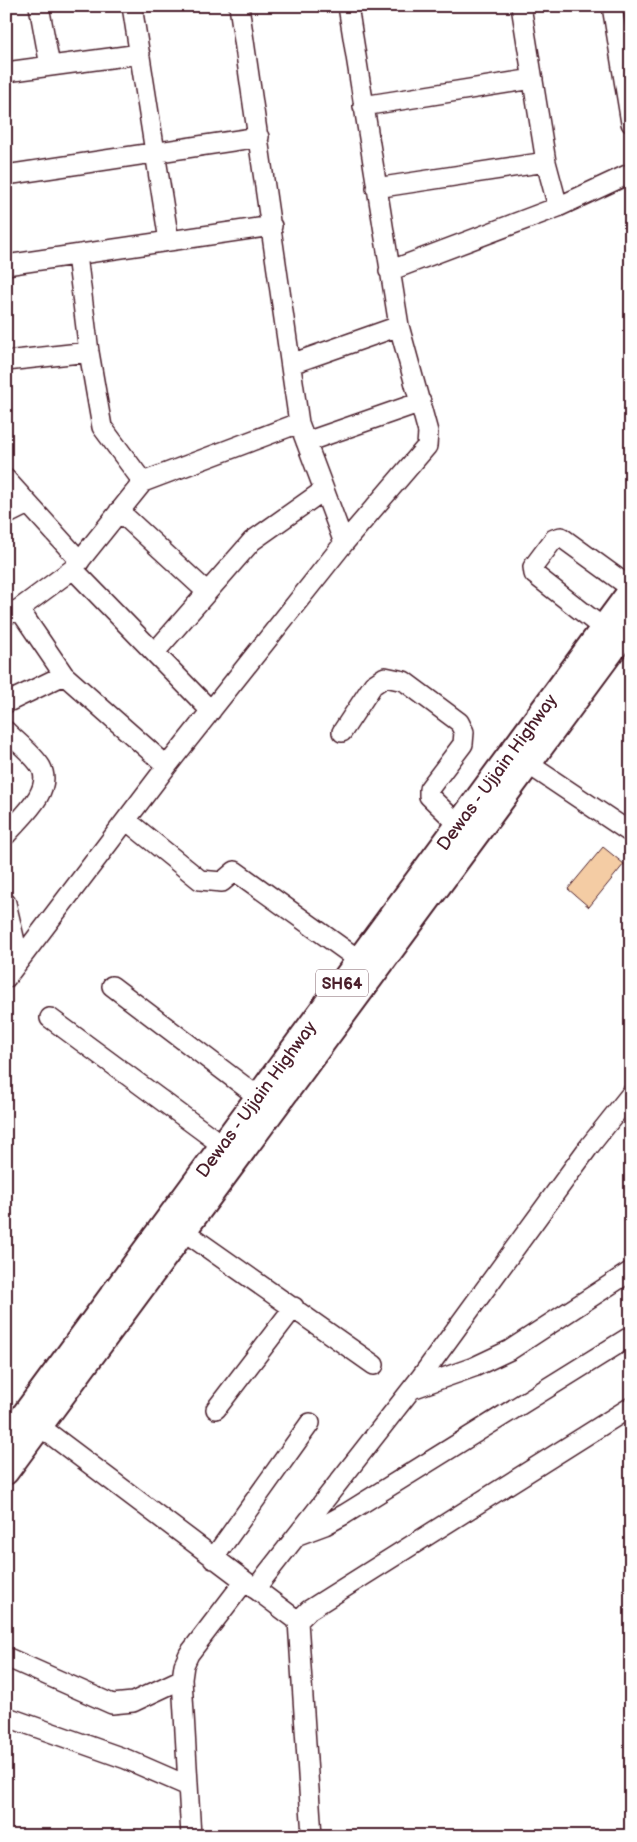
<svg xmlns="http://www.w3.org/2000/svg" width="637" height="1842" font-family="'Balsamiq Sans',sans-serif">
<rect width="100%" height="100%" fill="#fff"/>
<filter id="ink" filterUnits="userSpaceOnUse"><feTurbulence type="fractalNoise" baseFrequency=".02" numOctaves="2"/><feDisplacementMap in="SourceGraphic" scale="10" xChannelSelector="R" yChannelSelector="G"/><feConvolveMatrix kernelMatrix="1 2 1 2 8 2 1 2 1" color-interpolation-filters="sRGB"/></filter>
<g filter="url(#ink)">
<!-- building -->
<path fill="#f4cca4" stroke="#4a1f2b" d="M603 847 624 864 589 907 568 889Z"/>
<g fill="none" stroke-linecap="round" stroke-linejoin="round">
<!-- minor casing -->
<g stroke="#4a1f2b" stroke-width="22">
<path id="minor" d="M39 6 50 66
M132 6 169 241
M521 6 546 162 558 207
M612 6 631 123
M6 72 140 54
M363 106 533 79
M6 175 259 137
M376 188 546 162
M77 255 89 352 102 427 143 482
M6 265 272 226
M389 271 558 207 631 173
M6 361 89 352
M291 364 399 326
M306 442 421 402
M6 479 80 561
M119 511 207 592
M6 515 28 504
M344 543 427 446 428 432 399 326 348 6
M73 569 211 711
M19 609 64 675 167 766
M6 615 19 609 73 569 143 482 299 423
M603 628 534 574 533 567 554 539 561 537 631 588
M155 652 252 541 324 490
M6 703 64 675
M6 731C17 742 33 754 41 767 54 791 20 818 6 835
M342 732 373 685 385 677 404 681 459 722 464 732 463 744 429 789V796L459 825
M518 757 631 833
M126 820 200 880 222 882 235 871 359 960
M6 903 19 959
M6 978 167 766 344 543 299 423 239 6
M112 986 257 1096
M50 1018 222 1145
M185 1232 374 1365
M412 1389 474 1367 510 1350 631 1271
M216 1409 294 1307
M30 1419 298 1621
M298 1535 325 1525 345 1514 631 1336
M213 1559 310 1423
M255 1589 421 1377 588 1148 631 1094
M6 1657 112 1704 133 1702 182 1679
M10 1718 126 1759 188 1786
M191 1836 182 1679 184 1665 189 1654 244 1582
M312 1836 298 1621 309 1610 631 1407"/>
</g>
<!-- major casing -->
<g stroke="#4a1f2b" stroke-width="28">
<g id="major">
<path id="s1" d="M6 1439 631 590"/>
<path d="M6 1472 631 625"/>
</g>
</g>
<!-- minor -->
<use href="#minor" stroke="#fff" stroke-width="19"/>
<!-- major -->
<use href="#major" stroke="#fff" stroke-width="24"/>
</g>
</g>
<g text-anchor="middle" stroke-width="4" stroke-linejoin="round" paint-order="stroke">
<!-- shield labels -->
<rect fill="#fff" stroke="#80626b" stroke-width="1" x="316" y="969.5" width="52" height="27" rx="4"/>
<g font-size="16" font-weight="bold" fill="#4a1f2b">
<text x="342" y="989">SH64</text>
</g>
<!-- street labels -->
<g font-size="18" fill="#4a1f2b" stroke="#fff">
<text dy="6" stroke="none"><textPath href="#s1" startOffset="828">Dewas - Ujjain Highway</textPath></text>
<text dy="6" stroke="none"><textPath href="#s1" startOffset="422">Dewas - Ujjain Highway</textPath></text>
</g>
</g>
<!-- margin -->
<rect width="637" height="1842" fill="none" stroke="#fff" stroke-width="25"/>
<rect x="12" y="12" width="612" height="1817" fill="none" stroke="#4a1f2b" stroke-width="2" filter="url(#ink)"/>
</svg>
